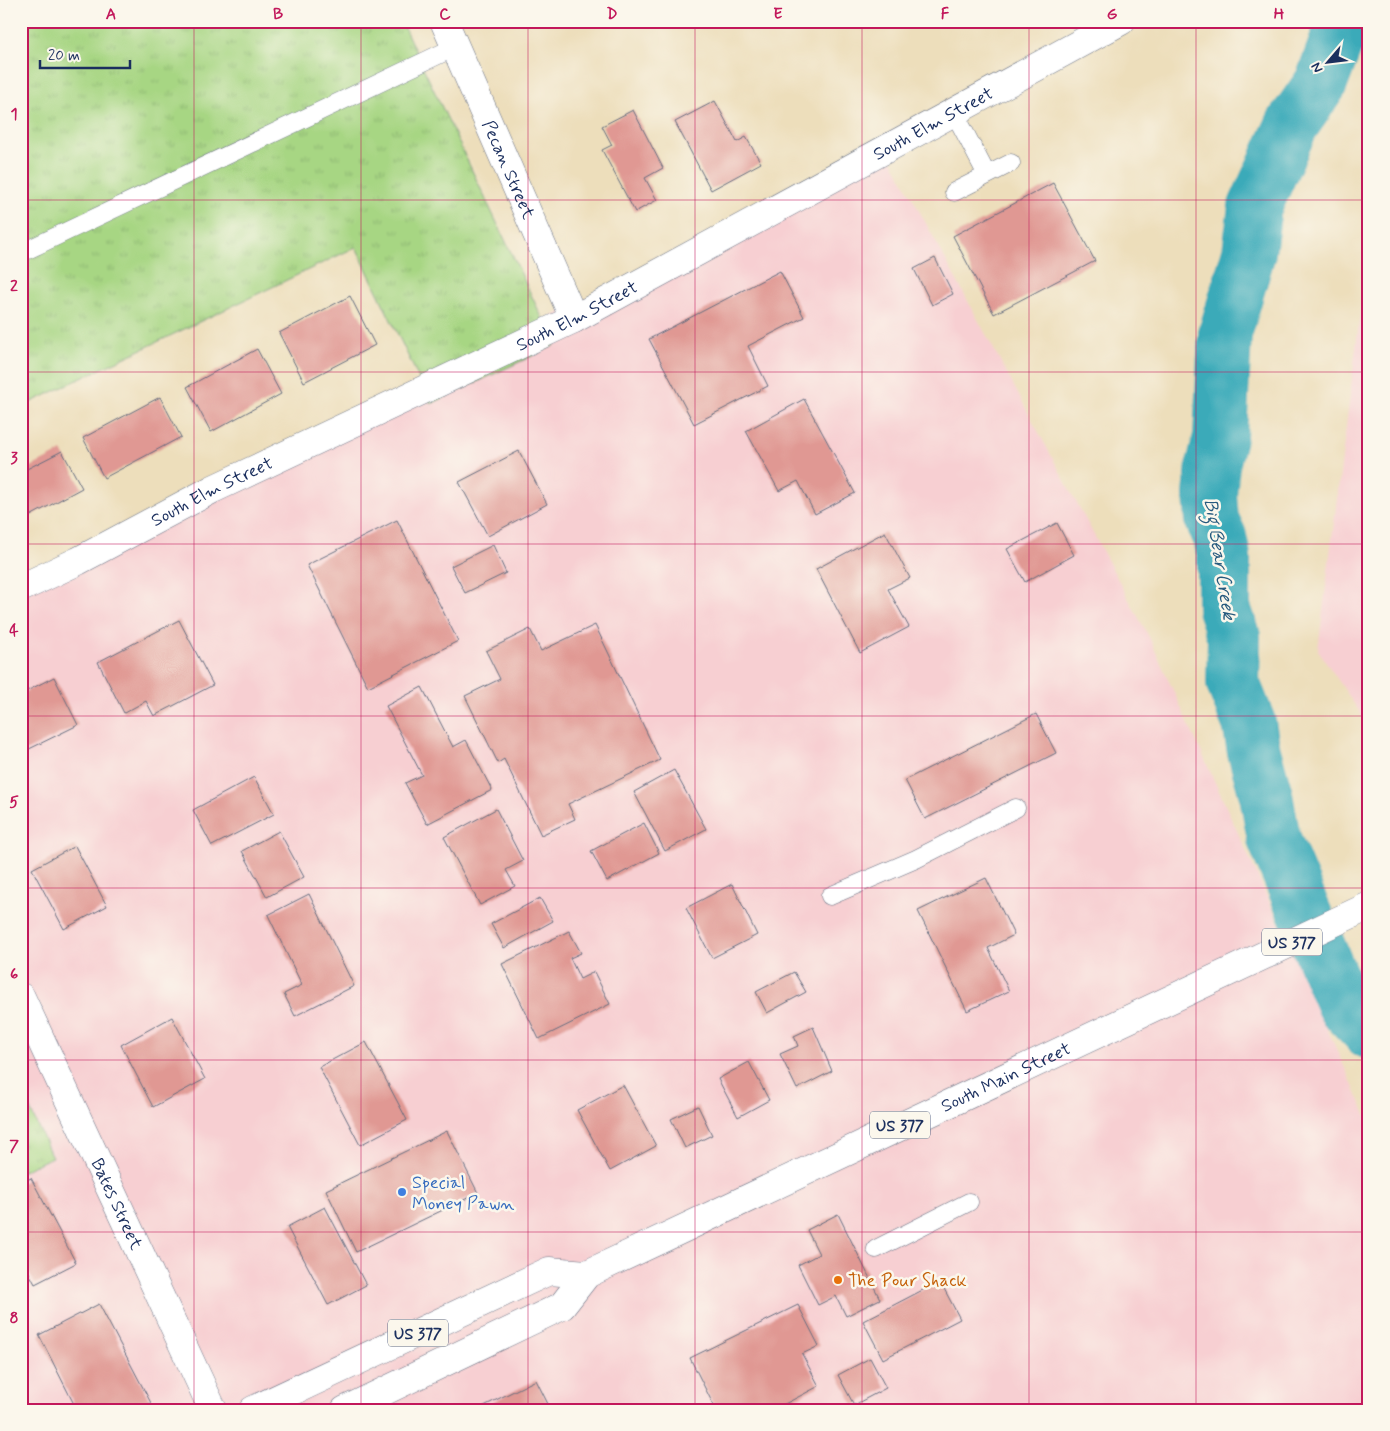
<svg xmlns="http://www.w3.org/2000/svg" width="1390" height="1431" font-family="Mynerve,sans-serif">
<defs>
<pattern id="park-tufts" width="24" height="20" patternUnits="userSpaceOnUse" patternTransform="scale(1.25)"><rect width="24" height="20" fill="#a7d683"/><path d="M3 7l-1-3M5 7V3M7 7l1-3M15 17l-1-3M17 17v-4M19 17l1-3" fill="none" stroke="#8fb874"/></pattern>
</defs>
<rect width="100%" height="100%" fill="#fbf7ec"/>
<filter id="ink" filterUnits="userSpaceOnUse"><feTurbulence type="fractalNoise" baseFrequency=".02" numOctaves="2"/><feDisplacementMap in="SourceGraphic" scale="10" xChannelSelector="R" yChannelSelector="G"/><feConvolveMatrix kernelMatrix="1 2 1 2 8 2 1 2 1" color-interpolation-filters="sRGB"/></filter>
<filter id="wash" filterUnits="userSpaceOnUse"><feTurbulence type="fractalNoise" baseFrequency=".0096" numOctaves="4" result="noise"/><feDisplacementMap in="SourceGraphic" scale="20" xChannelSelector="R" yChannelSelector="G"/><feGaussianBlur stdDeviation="1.12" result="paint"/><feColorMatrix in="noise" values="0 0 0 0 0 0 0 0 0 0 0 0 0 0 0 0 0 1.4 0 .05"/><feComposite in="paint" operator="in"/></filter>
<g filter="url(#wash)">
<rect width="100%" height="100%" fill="#eddebb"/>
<!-- built -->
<path fill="#f7cfd2" d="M886 149 1149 637 1369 1121V1410H21V582Z
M1369 243V726L1318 650Z"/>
<!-- park -->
<path fill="url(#park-tufts)" stroke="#618270" d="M21 21H401L555 345 431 404 356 247 21 407Z
M21 1090 52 1157 21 1172Z"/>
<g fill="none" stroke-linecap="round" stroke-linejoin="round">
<!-- river -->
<path stroke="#3baab9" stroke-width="54" d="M1344 21 1321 83 1292 125 1255 207 1249 252 1225 334 1220 437 1213 465 1210 494 1212 520 1220 537 1224 557V608L1234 637 1233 683 1249 723 1254 752 1266 795 1274 839 1343 1005 1369 1032"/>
</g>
<g id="blocks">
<!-- building -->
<path fill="#e09893" d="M715 101 737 142 746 137 761 163 711 190 675 122Z
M633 110 663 168 645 178 657 200 635 212 602 150 612 145 602 126Z
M1053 183 1095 261 994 314 953 236Z
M935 258 953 294 932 305 914 269Z
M780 271 804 317 748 346 768 386 694 424 649 339Z
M350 296 375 345 304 382 279 333Z
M257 349 281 394 211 432 187 387Z
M160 397 181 437 104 478 83 438Z
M804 399 855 493 815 514 798 481 779 491 746 431Z
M62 451 82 488 21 521V472Z
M519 451 547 504 488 536 459 482Z
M397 520 458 641 368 687 307 565Z
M1057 523 1074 555 1025 582 1007 549Z
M885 532 910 578 888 589 909 627 860 653 816 569Z
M493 545 506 573 465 593 451 566Z
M179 620 213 685 154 716 146 701 124 713 98 662Z
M595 625 660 760 568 804 575 819 541 835 504 759 498 763 465 696 500 679 486 651 530 629 541 651Z
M54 677 78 725 21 753V694Z
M422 687 453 747 466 740 492 790 427 824 405 783 422 775 386 706Z
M1036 714 1056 753 925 819 905 780Z
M674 770 706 829 665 851 634 792Z
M254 777 274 814 212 846 193 810Z
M496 809 523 861 506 870 515 886 480 905 444 837Z
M644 823 659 853 607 881 591 851Z
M279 831 304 877 267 897 242 851Z
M75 846 107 906 64 929 32 869Z
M986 878 1014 935 988 948 1009 991 967 1011 918 911Z
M732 884 757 935 712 958 686 908Z
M309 894 354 986 295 1016 284 994 302 985 268 915Z
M540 898 553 921 504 948 491 924Z
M569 931 581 953 570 958 580 979 594 972 610 1004 539 1039 502 964Z
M794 972 806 992 767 1013 756 992Z
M172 1017 205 1079 153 1107 121 1045Z
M813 1027 832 1071 797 1089 780 1054 798 1046 794 1036Z
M366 1042 407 1120 360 1145 319 1067Z
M749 1062 769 1100 738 1117 718 1079Z
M623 1085 656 1146 610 1171 577 1110Z
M698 1106 712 1135 685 1148 671 1119Z
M447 1131 478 1193 356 1252 326 1190Z
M31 1178 76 1263 35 1284 21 1258V1183Z
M325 1207 366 1285 328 1305 287 1227Z
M838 1214 880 1299 846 1316 836 1296 818 1305 798 1265 819 1254 807 1230Z
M940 1281 960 1319 883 1359 863 1321Z
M99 1304 151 1403 137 1410H77L39 1335Z
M798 1305 819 1346 802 1354 819 1386 781 1406 783 1410H716L690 1358Z
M870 1358 886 1388 854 1405 838 1375Z
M536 1380 551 1410H480V1408Z"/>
</g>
</g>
<g filter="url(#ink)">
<use href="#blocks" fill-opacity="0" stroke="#646c7f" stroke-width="1"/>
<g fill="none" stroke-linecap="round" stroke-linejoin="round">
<!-- service casing -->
<g stroke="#646c7f" stroke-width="19">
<path id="service" d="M954 112 987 175
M954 192 1011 163
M21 253 455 47
M830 896 916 859 1016 808
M876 1249 969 1202"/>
</g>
<!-- minor casing -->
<g stroke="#646c7f" stroke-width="29">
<g id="minor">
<path id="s1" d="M444 21 574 319"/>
<path id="s2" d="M21 997 213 1410"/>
</g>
</g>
<!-- tertiary casing -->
<g stroke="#646c7f" stroke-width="29">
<g id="tertiary">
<path id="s3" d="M21 588 78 561 213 489 574 319 1121 21"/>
</g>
</g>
<!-- primary casing -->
<g stroke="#646c7f" stroke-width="29">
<g id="primary">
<path d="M253 1410 549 1271 587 1274"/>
<path id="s4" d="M345 1410 562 1306 587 1274 1369 906"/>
</g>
</g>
<!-- service -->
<use href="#service" stroke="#fff" stroke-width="18"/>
<!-- minor -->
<use href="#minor" stroke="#fff" stroke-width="28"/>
<!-- tertiary -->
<use href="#tertiary" stroke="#fff" stroke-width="28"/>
<!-- primary -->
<use href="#primary" stroke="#fff" stroke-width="28"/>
</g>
</g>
<!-- grid -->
<path fill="none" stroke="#c2185b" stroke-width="1" stroke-opacity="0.55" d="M194 21V1410M361 21V1410M528 21V1410M695 21V1410M862 21V1410M1029 21V1410M1196 21V1410M21 200H1369M21 372H1369M21 544H1369M21 716H1369M21 888H1369M21 1060H1369M21 1232H1369"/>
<!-- markers -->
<circle fill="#3f7fe0" stroke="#fbf7ec" stroke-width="2" cx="402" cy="1192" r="5"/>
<circle fill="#e8710a" stroke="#fbf7ec" stroke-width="2" cx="838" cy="1280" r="5"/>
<g text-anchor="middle" stroke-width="5" stroke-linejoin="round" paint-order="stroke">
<!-- shield labels -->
<g fill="#fbf7ec" stroke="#5e6b89" stroke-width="1">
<rect x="1262" y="928.5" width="60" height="27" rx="4"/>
<rect x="870" y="1111.5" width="60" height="27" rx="4"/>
<rect x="388" y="1319.5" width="60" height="27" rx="4"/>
</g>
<g font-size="16" font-weight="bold" fill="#1b2f5e">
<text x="1292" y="948">US 377</text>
<text x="900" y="1131">US 377</text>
<text x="418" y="1339">US 377</text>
</g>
<!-- street labels -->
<g font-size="18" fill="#1b2f5e" stroke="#fbf7ec">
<text dy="6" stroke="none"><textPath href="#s3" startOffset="1024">South Elm Street</textPath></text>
<text dy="6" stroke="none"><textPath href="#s1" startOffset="162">Pecan Street</textPath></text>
<text dy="6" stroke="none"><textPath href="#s3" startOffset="619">South Elm Street</textPath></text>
<text dy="6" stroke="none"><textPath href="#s3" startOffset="214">South Elm Street</textPath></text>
<text dy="6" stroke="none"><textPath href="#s4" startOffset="744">South Main Street</textPath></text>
<text dy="6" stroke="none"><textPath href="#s2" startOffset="228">Bates Street</textPath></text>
</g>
<!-- shop labels -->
<g font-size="18" fill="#366cbe" stroke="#fbf7ec" text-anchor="start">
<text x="412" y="1188">Special<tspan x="412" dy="21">Money Pawn</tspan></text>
</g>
<!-- food labels -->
<g font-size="18" fill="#c56008" stroke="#fbf7ec" text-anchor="start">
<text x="848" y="1286">The Pour Shack</text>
</g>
<!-- water labels -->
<g font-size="19" font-style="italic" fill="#265a7e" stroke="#fbf7ec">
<text transform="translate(1221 559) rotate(81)" y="7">Big Bear Creek</text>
</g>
</g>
<!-- margin -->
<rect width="1390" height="1431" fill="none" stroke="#fbf7ec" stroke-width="55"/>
<!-- north arrow -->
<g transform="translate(1328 62) rotate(242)" stroke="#fbf7ec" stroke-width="4" paint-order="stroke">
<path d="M0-4L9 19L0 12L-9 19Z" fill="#1b2f5e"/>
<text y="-8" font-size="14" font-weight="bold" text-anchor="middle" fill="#1b2f5e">N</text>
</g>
<!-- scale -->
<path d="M40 60v8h90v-8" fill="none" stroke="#1b2f5e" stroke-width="2.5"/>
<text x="48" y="60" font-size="15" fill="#1b2f5e" stroke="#fbf7ec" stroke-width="4" paint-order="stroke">20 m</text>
<rect x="28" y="28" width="1334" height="1376" fill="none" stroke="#c2185b" stroke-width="2"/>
<g font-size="16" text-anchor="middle" font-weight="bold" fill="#c2185b">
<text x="111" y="19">A</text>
<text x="278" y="19">B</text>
<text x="445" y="19">C</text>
<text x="612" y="19">D</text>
<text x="778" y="19">E</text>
<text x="945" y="19">F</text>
<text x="1112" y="19">G</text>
<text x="1279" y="19">H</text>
<text x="14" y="119">1</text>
<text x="14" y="291">2</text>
<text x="14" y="463">3</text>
<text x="14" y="635">4</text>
<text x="14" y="807">5</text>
<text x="14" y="979">6</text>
<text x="14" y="1151">7</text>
<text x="14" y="1323">8</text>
</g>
</svg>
